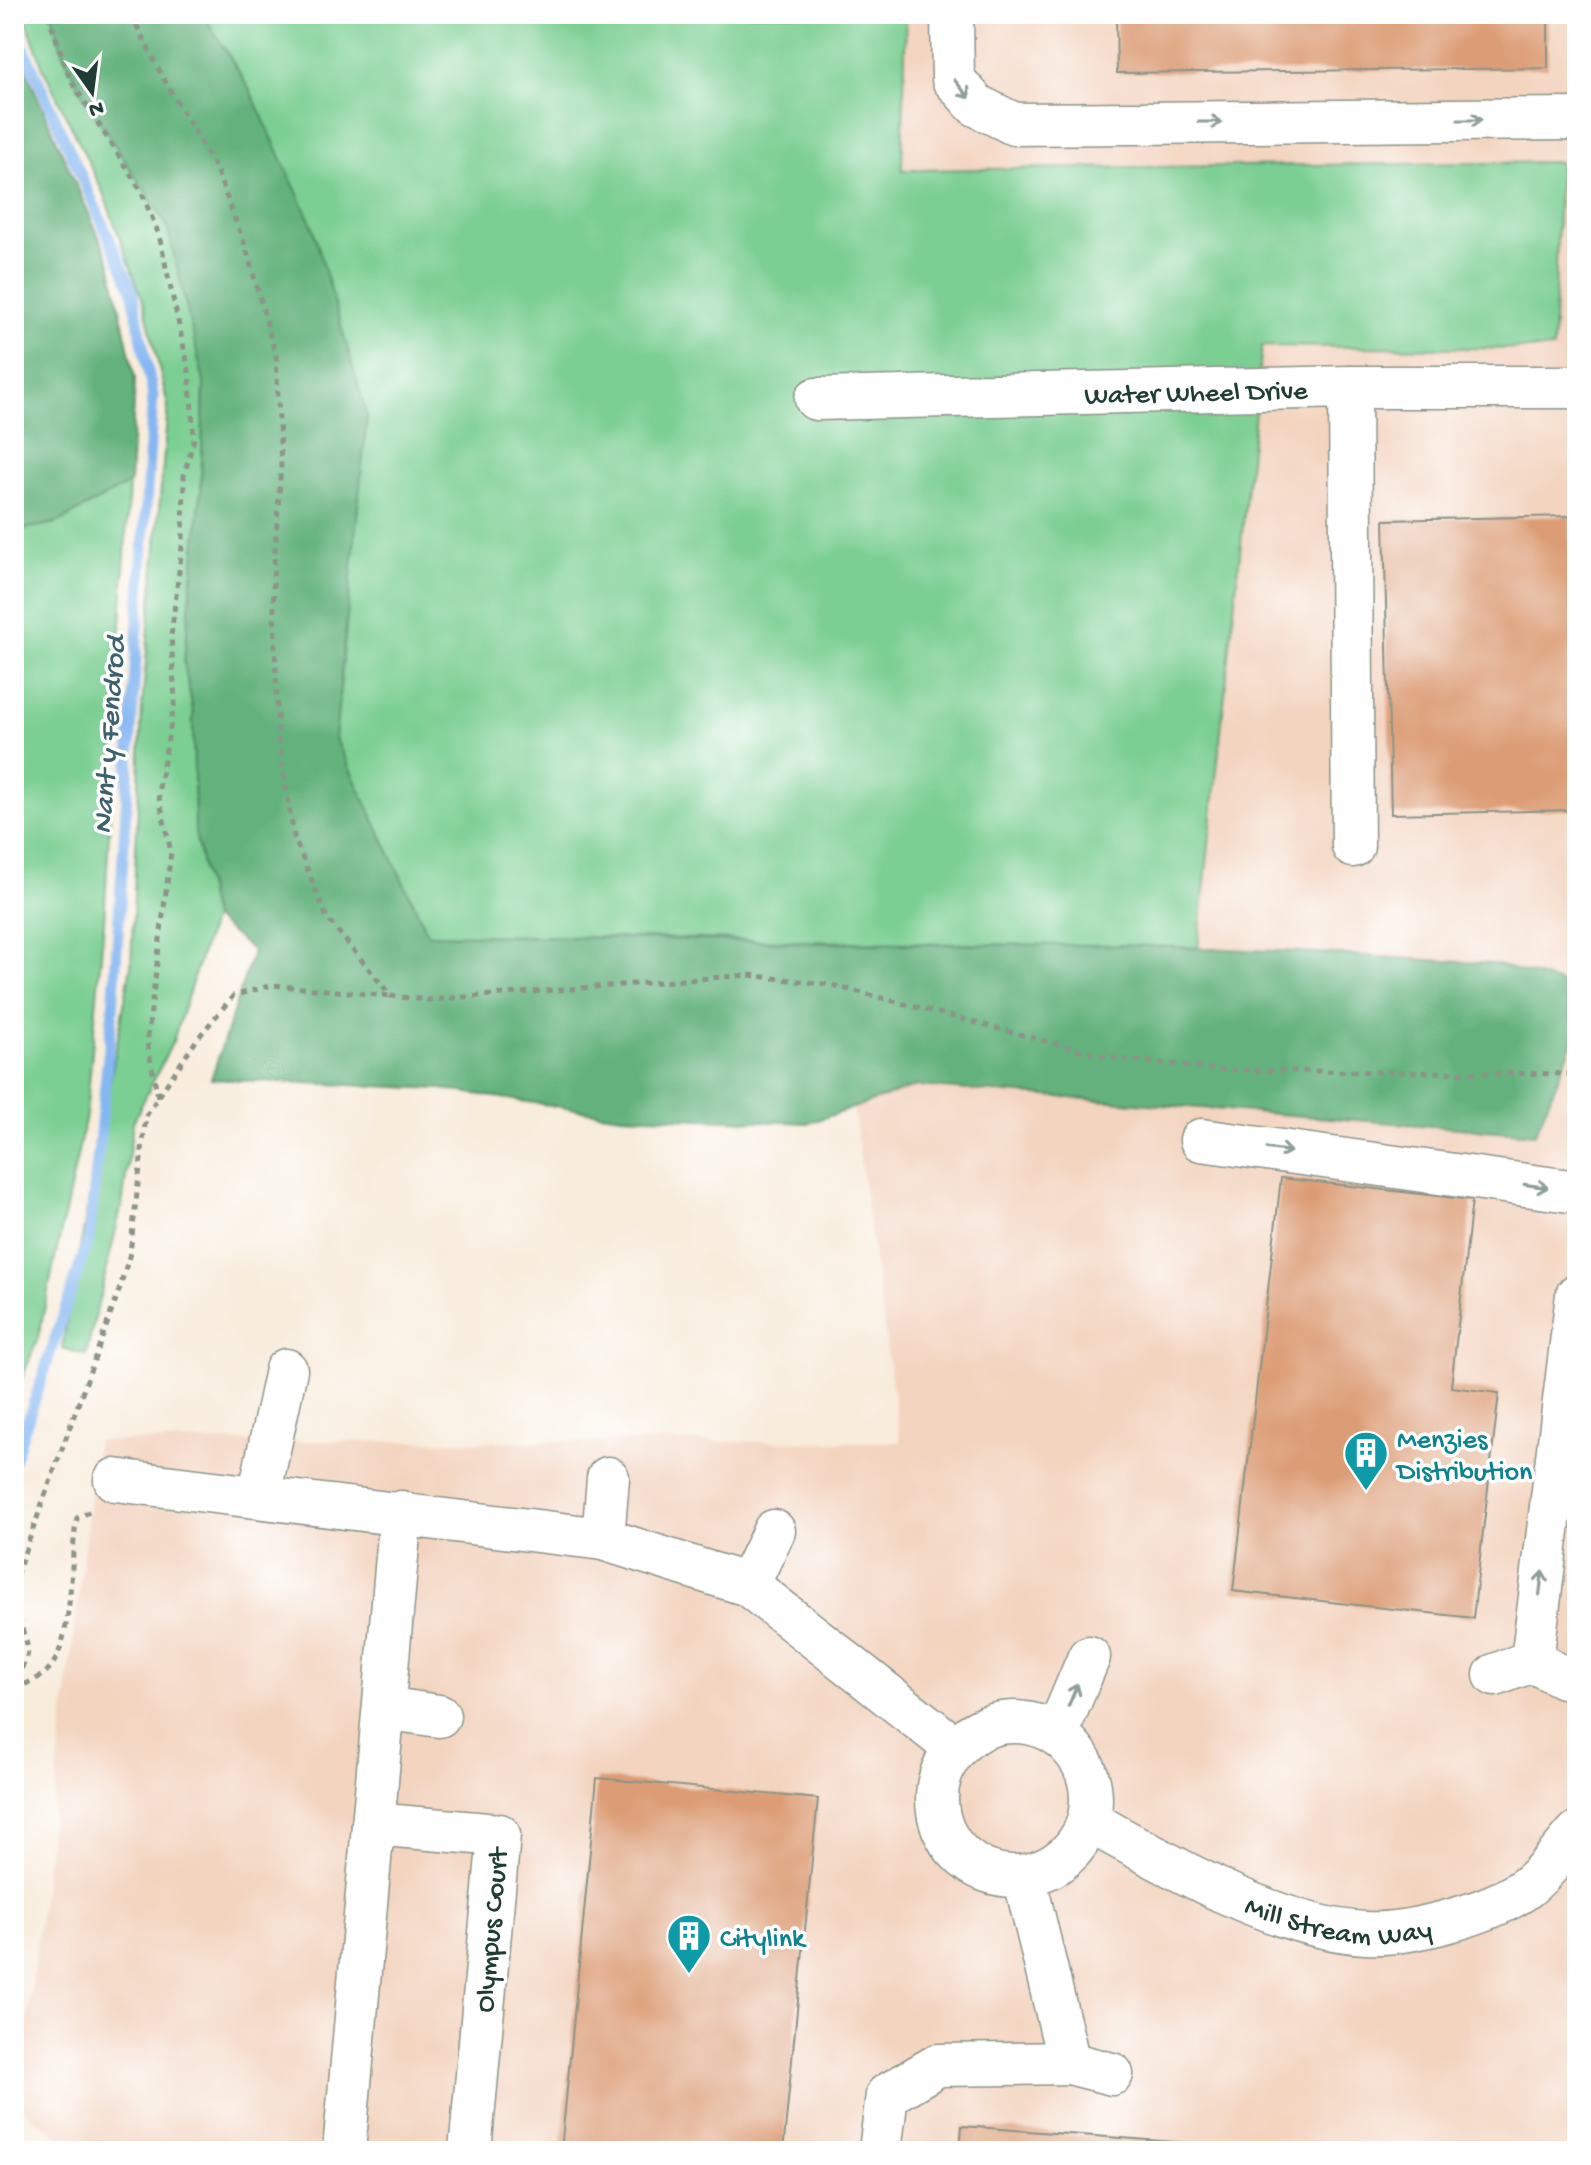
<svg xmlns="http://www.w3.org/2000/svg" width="1591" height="2165" font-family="'Gochi Hand',sans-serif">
<rect width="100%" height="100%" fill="#fff"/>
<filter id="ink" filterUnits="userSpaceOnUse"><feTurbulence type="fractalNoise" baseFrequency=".0125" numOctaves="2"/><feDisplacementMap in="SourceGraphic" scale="16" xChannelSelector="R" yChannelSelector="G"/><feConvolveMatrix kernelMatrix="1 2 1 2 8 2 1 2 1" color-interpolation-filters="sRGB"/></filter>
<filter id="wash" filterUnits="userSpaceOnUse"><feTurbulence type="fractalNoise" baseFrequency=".006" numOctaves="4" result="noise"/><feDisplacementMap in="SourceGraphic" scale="32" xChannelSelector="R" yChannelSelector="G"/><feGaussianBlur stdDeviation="1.8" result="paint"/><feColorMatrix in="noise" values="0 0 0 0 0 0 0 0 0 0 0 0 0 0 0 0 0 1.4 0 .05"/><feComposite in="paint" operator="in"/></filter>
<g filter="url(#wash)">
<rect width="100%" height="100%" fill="#f8ecdb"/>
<!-- built -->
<path fill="#f3d4bf" d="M808 14H1577V2151H77L17 2105 97 1441 900 1442 765 482Z"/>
<!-- green -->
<path fill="#7bcf93" stroke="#4d8664" stroke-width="2" d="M24 14H52L63 54 167 225 195 334 204 382 201 491 184 663 193 711 195 832 213 918 173 1041 133 1122 123 1200 86 1355 62 1348 131 966 142 708 168 406 144 303 102 190 43 68Z
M203 14H906L902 170 1560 162 1553 349 1262 346 1198 948 428 934 335 738 347 609 251 92Z
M14 43 110 262 135 379 104 922 86 1115 38 1338 14 1399Z"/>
<!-- forest -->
<path fill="#64b27d" stroke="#427858" stroke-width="2" d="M52 14H203L251 92 312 225 367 416 335 738 428 934 878 944 1127 945 1301 952 1494 964 1561 983 1577 1033 1535 1134 917 1086 809 1123 621 1116 442 1089 211 1079 253 951 213 918 195 832 193 711 184 663 201 491 204 382 167 225 84 97 63 54Z
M14 43 110 262 135 379 130 483 57 523 14 531Z"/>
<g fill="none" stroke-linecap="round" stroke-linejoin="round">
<!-- stream -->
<path stroke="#85b7f2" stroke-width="11" d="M14 26 132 289 153 396 113 1009 89 1238 14 1461"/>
</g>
<g id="blocks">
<!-- building -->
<path fill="#dc9d76" d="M1116 14H1548V68L1117 73Z
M1570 516 1577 810 1391 814 1384 520Z
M1281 1178 1472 1200 1451 1387 1499 1393 1473 1618 1233 1591Z
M597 1778 818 1799 783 2151H561Z
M962 2126 1268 2149V2151H960Z"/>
</g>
</g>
<g filter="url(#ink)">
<use href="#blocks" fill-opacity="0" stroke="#8c9488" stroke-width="2"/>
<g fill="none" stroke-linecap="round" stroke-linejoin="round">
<!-- minor casing -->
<g stroke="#8c9488" stroke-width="45">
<g id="minor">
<path d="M952 14 953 79 976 105 1014 124 1577 119"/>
<path d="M1350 387 1353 846"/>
<path id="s1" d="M816 399 1350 387H1577"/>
<path d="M1201 1140 1577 1192"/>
<path d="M115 1480 603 1539 748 1585 955 1748"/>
<path d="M259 1496 286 1370"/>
<path d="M603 1539 608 1478"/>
<path d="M748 1585 774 1531"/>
<path d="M1532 1661 1577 1295"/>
<path d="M1495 1675 1532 1661 1563 1677 1577 1679"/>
<path d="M384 1708 439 1716"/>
<circle cx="1014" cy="1799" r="77"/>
<path d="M1057 1733 1089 1657"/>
<path id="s2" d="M1089 1821C1167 1864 1275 1928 1365 1933 1392 1935 1423 1928 1449 1921 1474 1914 1506 1903 1527 1887 1545 1873 1561 1851 1577 1833"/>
<path d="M373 1824 499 1835 470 2151"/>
<path d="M1024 1876 1069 2063"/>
<path d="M344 2151 401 1512"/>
<path d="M880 2151 887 2095 938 2065 1069 2063 1112 2074"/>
</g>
</g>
<!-- path -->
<path stroke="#8c9488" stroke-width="5" stroke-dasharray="6 6" stroke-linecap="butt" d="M48 14 70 79 141 191 159 235 189 371 194 439 184 475 183 539 171 636 175 701 158 793 171 852 147 1042 158 1097
M131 14 163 78 216 169 246 248 276 356 281 465 273 578 278 737 294 837 327 918 391 996 428 1000 749 975 832 985 1106 1057 1221 1070 1577 1074
M14 1678C36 1651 27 1648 19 1619 16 1606 16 1592 15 1579L119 1291 130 1253 146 1116 158 1097 198 1038 233 996 272 985 390 996
M14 1689C25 1684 39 1679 47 1671 75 1645 69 1556 77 1518L93 1510"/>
<!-- minor -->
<use href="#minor" stroke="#fff" stroke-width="42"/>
</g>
<!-- one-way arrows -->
<defs><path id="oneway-shaft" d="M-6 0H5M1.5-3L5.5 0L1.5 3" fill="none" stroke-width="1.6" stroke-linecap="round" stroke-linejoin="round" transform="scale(2)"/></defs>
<g stroke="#8f9e9a">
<use href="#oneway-shaft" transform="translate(962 89) rotate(50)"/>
<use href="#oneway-shaft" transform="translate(1470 120)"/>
<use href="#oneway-shaft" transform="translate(1210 122)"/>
<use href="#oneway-shaft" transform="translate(1279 1150) rotate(8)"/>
<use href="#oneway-shaft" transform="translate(1536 1186) rotate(8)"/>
<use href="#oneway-shaft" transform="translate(1541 1583) rotate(-83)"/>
<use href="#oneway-shaft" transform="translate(1073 1695) rotate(-67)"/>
</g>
</g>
<!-- icons -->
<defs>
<g id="building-pin" transform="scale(2.3)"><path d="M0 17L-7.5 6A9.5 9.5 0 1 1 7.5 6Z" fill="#0f9aa8" stroke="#fff"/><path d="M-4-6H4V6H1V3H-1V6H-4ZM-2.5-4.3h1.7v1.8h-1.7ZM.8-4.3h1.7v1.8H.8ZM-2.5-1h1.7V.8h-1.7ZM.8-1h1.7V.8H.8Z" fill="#fff"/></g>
</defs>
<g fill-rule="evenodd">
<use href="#building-pin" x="1366" y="1453"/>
<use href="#building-pin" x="689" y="1936"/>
</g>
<g text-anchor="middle" stroke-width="7" stroke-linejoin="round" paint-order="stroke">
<!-- street labels -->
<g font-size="28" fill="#1f3d34" stroke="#fff">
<text dy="10" stroke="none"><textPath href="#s1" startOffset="380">Water Wheel Drive</textPath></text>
<text dy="10" stroke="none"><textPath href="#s2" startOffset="272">Mill Stream Way</textPath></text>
<text transform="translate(489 1930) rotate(-85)" y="10">Olympus Court</text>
</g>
<!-- culture labels -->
<g font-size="28" fill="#0d838f" stroke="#fff" text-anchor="start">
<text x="1397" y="1447">Menzies<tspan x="1397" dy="32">Distribution</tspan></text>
<text x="720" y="1946">Citylink</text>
</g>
<!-- water labels -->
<g font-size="30" font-style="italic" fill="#3e626d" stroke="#fff">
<text transform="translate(107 735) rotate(-86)" y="10">Nant y Fendrod</text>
</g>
</g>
<!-- margin -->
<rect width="1591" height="2165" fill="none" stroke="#fff" stroke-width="48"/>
<!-- north arrow -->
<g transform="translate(92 92) rotate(166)" stroke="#ffffff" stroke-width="6" paint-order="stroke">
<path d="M0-6L14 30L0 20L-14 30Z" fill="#1f3d34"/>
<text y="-12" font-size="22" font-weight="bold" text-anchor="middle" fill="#1f3d34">N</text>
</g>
</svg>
